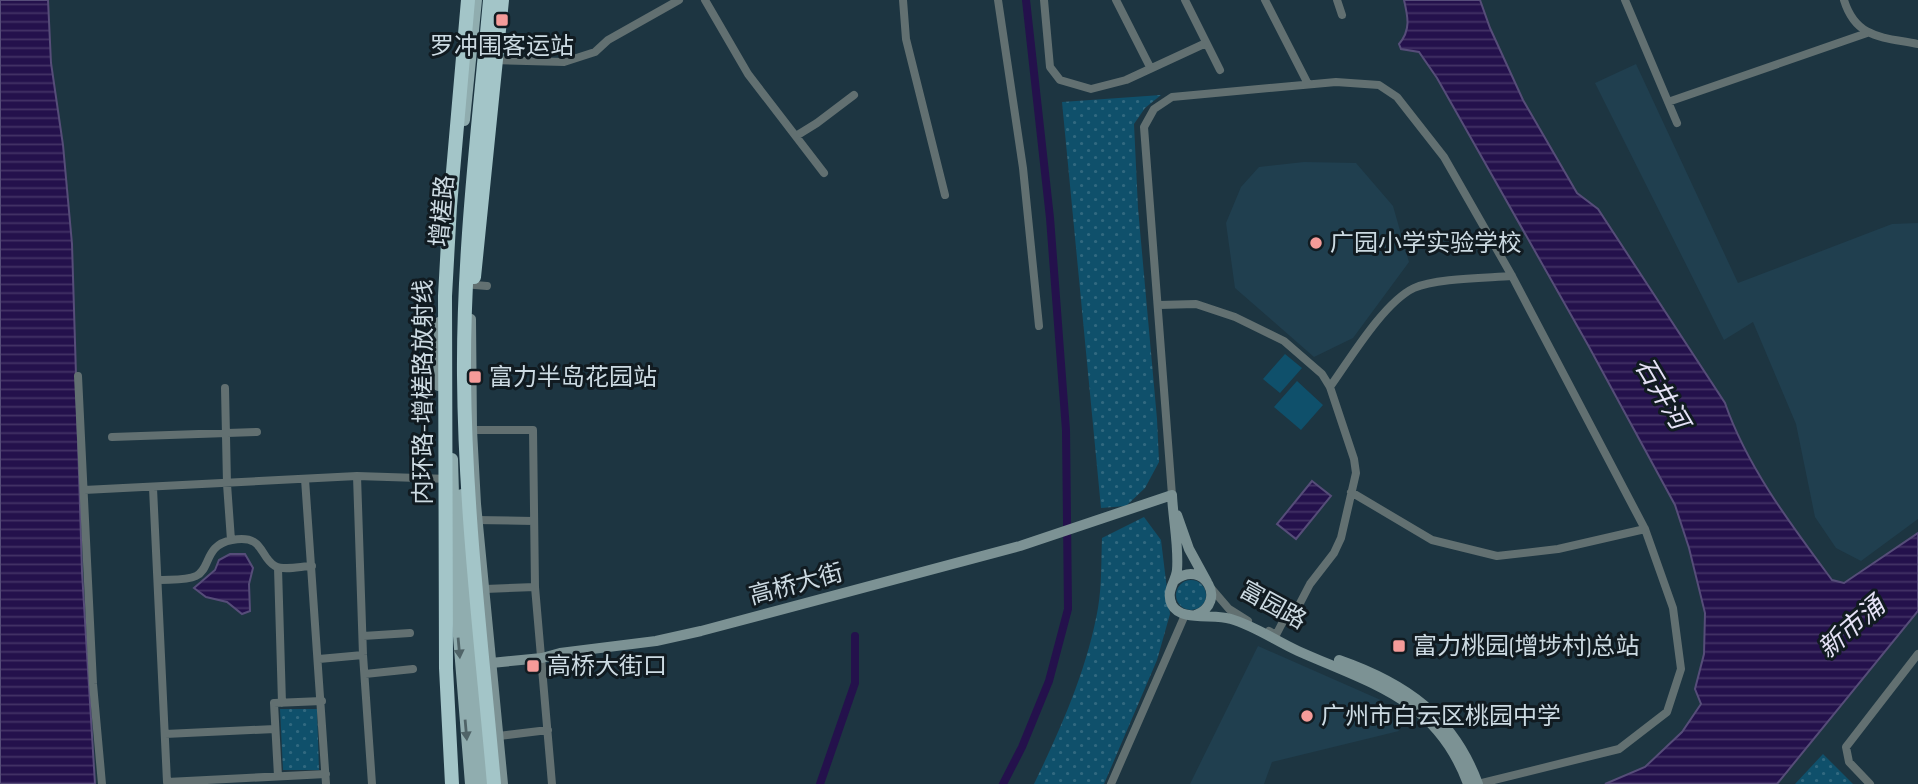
<svg xmlns="http://www.w3.org/2000/svg" width="1918" height="784" font-family="'Sofia Sans Condensed','Noto Sans SC',sans-serif">
<defs>
<pattern id="park-dots" width="8" height="8" patternUnits="userSpaceOnUse" patternTransform="scale(1.75)"><rect width="8" height="8" fill="#0f506b"/><path d="M2 2h.1M6 6h.1" fill="none" stroke="#316980" stroke-width="1.8" stroke-linecap="round"/></pattern>
<pattern id="water-rules" width="6" height="5" patternUnits="userSpaceOnUse" patternTransform="scale(1.75)"><rect width="6" height="5" fill="#24114c"/><path d="M0 2.5h6" fill="none" stroke="#433366"/></pattern>
</defs>
<rect width="100%" height="100%" fill="#1d3541"/>
<!-- built -->
<path fill="#203f4f" d="M1636 64 1738 283 1892 224 1918 223V519L1861 561 1836 548 1815 517 1796 424 1753 322 1724 340 1595 83Z
M1304 162 1356 163 1393 206 1409 262 1353 338 1314 357 1235 288 1226 223 1241 187 1259 167Z
M1258 646 1383 701 1399 731 1272 762 1264 784H1190Z"/>
<!-- grass -->
<path fill="#0f506b" d="M1285 354 1302 368 1280 393 1263 379Z
M1297 381 1323 405 1301 430 1274 407Z"/>
<!-- park -->
<path fill="url(#park-dots)" d="M1161 95 1145 108 1134 124 1138 208 1157 419 1159 462 1145 488 1126 506 1101 508 1062 102Z
M1144 517 1161 540 1170 614 1157 660 1104 784H1034C1061 728 1087 670 1098 608 1102 585 1101 561 1102 538Z
M1176 595a15 15 0 1 1 30 0a15 15 0 1 1-30 0Z
M280 709H317L319 770H283Z
M1823 754 1853 784H1795Z"/>
<!-- water -->
<path fill="url(#water-rules)" stroke="#564d79" stroke-width="2" d="M0 0H48L51 63 63 145 72 244 82 572 95 784H0Z
M1404 0H1480L1490 28 1523 100 1577 193 1598 209 1725 403C1747 467 1792 526 1832 580L1844 583 1918 533V611L1777 784H1605L1645 767 1682 732 1701 704 1695 689 1704 654 1705 613 1689 548 1675 505 1588 345 1437 78 1419 52 1401 49 1399 44C1411 30 1408 17 1404 0Z
M1312 481 1331 496 1296 539 1277 524Z
M230 554H245L253 568 249 584 250 611 242 614 227 602 206 597 194 588 215 570 219 560Z"/>
<g fill="none" stroke-linecap="round" stroke-linejoin="round">
<!-- canal -->
<path stroke="#24114c" stroke-width="8" d="M820 784 855 683V636
M1003 784 1022 747 1049 681 1068 609 1066 430 1050 218 1026 0"/>
<!-- street -->
<path stroke="#627071" stroke-width="8" d="M705 0 748 74 824 173
M903 0 906 39 945 195
M998 0 1023 168 1039 326
M1044 0 1050 67 1060 80 1091 89 1126 80 1206 43
M1116 0 1150 67
M1185 0 1220 70
M1265 0 1308 84
M1337 0 1342 15
M1625 0 1677 123
M1844 0C1856 39 1883 37 1918 44
M492 60 564 62 595 52 608 40 679 0
M1668 102 1867 33
M796 136 817 123 854 95
M463 284 487 286
M1159 305 1196 304 1235 317 1284 341 1322 374 1330 387 1354 459 1356 473 1341 538 1334 553 1310 584 1298 607 1291 606 1276 635 1269 631
M78 376 93 684 102 784
M1330 387C1350 359 1384 302 1414 288 1435 278 1488 278 1512 276
M225 388 227 484 231 540
M472 430H533L535 587 552 784
M112 437 257 432
M357 476 363 655 372 784
M305 479 326 784
M153 488 167 782 326 774
M84 490 357 476 449 479
M1351 492 1432 540 1497 556 1558 549 1645 529
M1172 495 1144 127 1154 109 1172 97 1336 82 1379 85 1397 97 1444 157 1512 276 1645 529 1673 608 1681 669 1667 712 1619 749 1478 784
M475 520 533 521
M278 568 282 703
M158 580C169 579 186 581 196 576 211 569 204 545 232 540 265 534 259 557 275 566 284 571 302 566 312 566
M1211 588 1229 609 1248 621
M485 589 535 587
M363 636 410 633
M319 659 363 655
M365 674 413 669
M165 734 275 729
M499 736 548 730
M278 776 274 703 322 701
M1111 784 1185 615
M1870 784 1849 762 1846 747 1918 654"/>
<!-- secondary -->
<path stroke="#7c9294" stroke-width="10" d="M471 319 472 430 476 504 503 784
M438 386 439 322
M1172 495C1173 519 1179 546 1177 570 1176 582 1165 591 1172 605 1181 622 1214 613 1231 619 1255 626 1276 641 1298 651 1372 684 1437 699 1468 784
M1177 515 1189 549 1207 582
M1175 580C1204 558 1228 602 1196 615
M1339 660C1405 683 1453 716 1478 784
M491 663 542 658 560 653 656 641 701 631 1020 546 1172 495"/>
<!-- primary -->
<path stroke="#90adaf" stroke-width="12" d="M464 120 476 0
M452 459 456 599 471 784
M462 495 465 576 483 784"/>
<!-- highway-bridge -->
<path stroke="#a3c5c8" stroke-width="14" d="M490 0C479 125 463 250 464 376 465 512 482 648 494 784
M474 277 502 0
M452 784 446 668 445 296 450 206 468 0"/>
</g>
<!-- one-way arrows -->
<defs><path id="oneway-solid" d="M-6-.8H1V-3.2L6.5 0L1 3.2V.8H-6Z" transform="scale(1.75)"/></defs>
<g fill="#506468">
<use href="#oneway-solid" transform="translate(459 648) rotate(85)"/>
<use href="#oneway-solid" transform="translate(466 730) rotate(85)"/>
</g>
<!-- markers -->
<g fill="#f59b99" stroke="#111b21" stroke-width="2.5">
<rect x="495" y="13" width="14" height="14" rx="3.5"/>
<circle cx="1316" cy="243" r="7"/>
<rect x="468" y="370" width="14" height="14" rx="3.5"/>
<rect x="1392" y="639" width="14" height="14" rx="3.5"/>
<rect x="526" y="659" width="14" height="14" rx="3.5"/>
<circle cx="1307" cy="716" r="7"/>
</g>
<g text-anchor="middle" stroke-width="6" stroke-linejoin="round" paint-order="stroke">
<!-- poi labels -->
<g font-size="24" fill="#ccdae2" stroke="#111b21" text-anchor="start">
<text x="502" y="54" text-anchor="middle">罗冲围客运站</text>
<text x="1330" y="251">广园小学实验学校</text>
<text x="489" y="385">富力半岛花园站</text>
<text x="1413" y="654">富力桃园(增埗村)总站</text>
<text x="547" y="674">高桥大街口</text>
<text x="1321" y="724">广州市白云区桃园中学</text>
</g>
<!-- street labels -->
<g font-size="24" fill="#ccdae2" stroke="#111b21">
<text transform="translate(442 211) rotate(-85)" y="8">增槎路</text>
<text transform="translate(423 392) rotate(-90)" y="8">内环路-增槎路放射线</text>
<text transform="translate(796 584) rotate(-15)" y="8">高桥大街</text>
<text transform="translate(1273 605) rotate(29)" y="8">富园路</text>
</g>
<!-- water labels -->
<g font-size="26" font-style="italic" fill="#e4e1f5" stroke="#111b21">
<text transform="translate(1662 393) rotate(59)" y="9">石井河</text>
<text transform="translate(1851 627) rotate(-41)" y="9">新市涌</text>
</g>
</g>
</svg>
